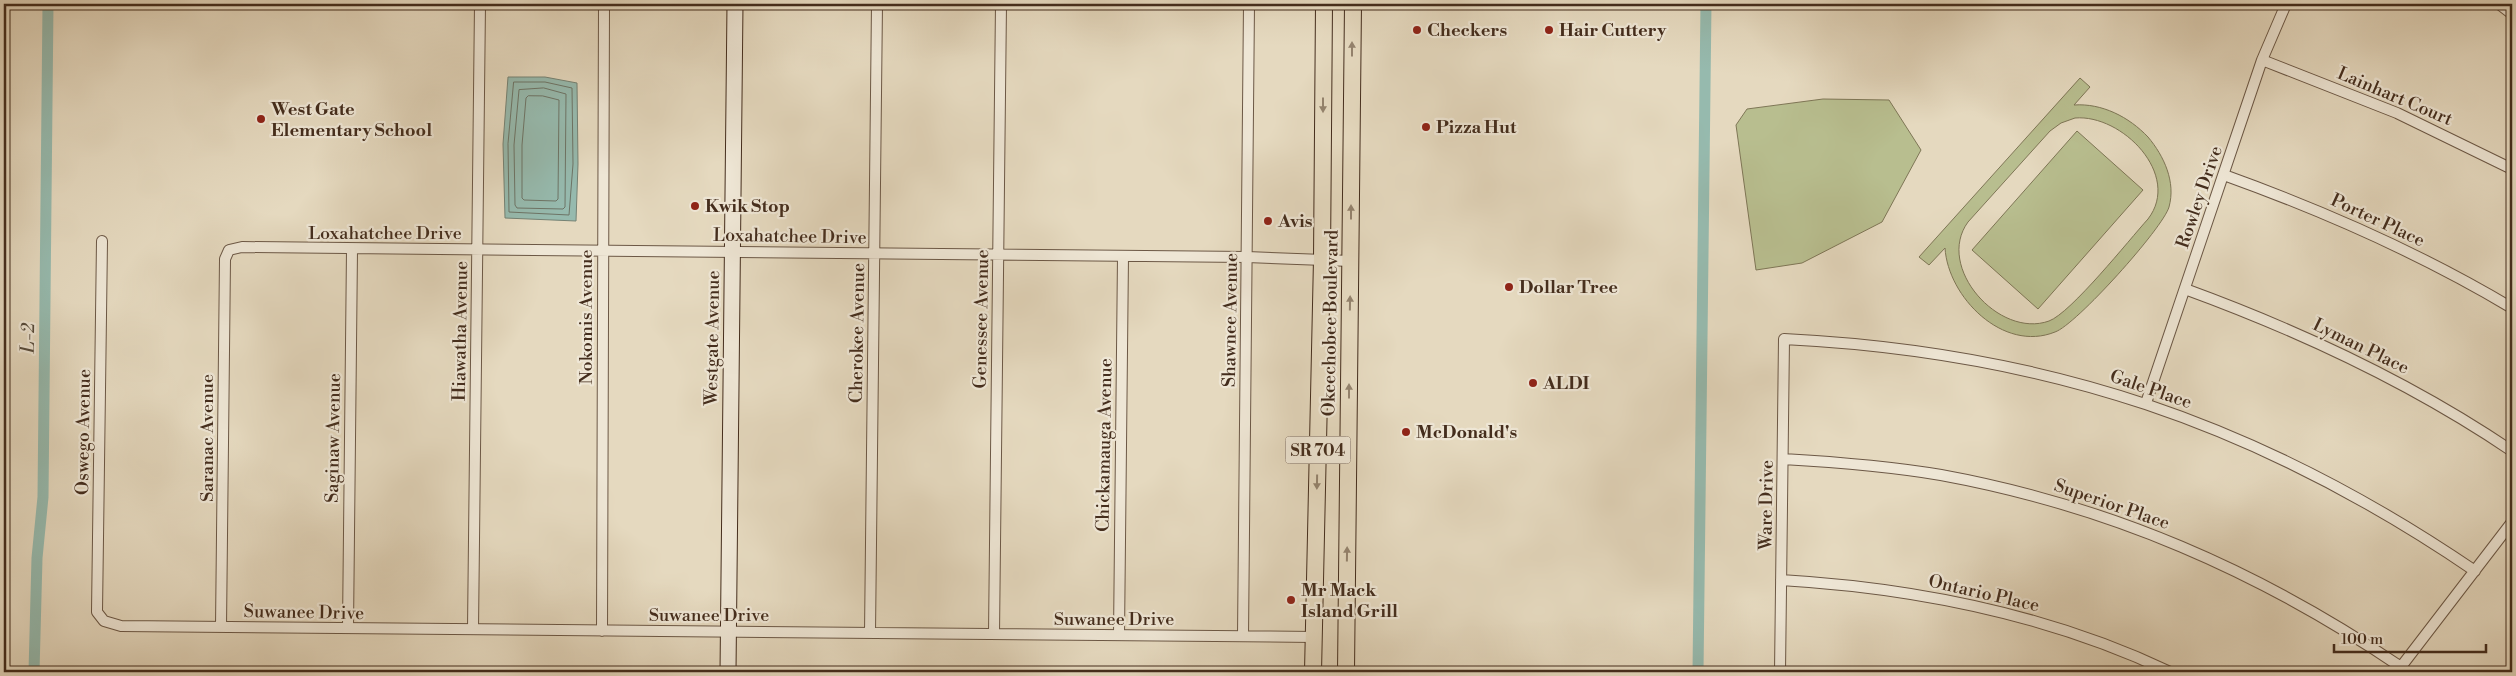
<svg xmlns="http://www.w3.org/2000/svg" width="2516" height="676" font-family="'Libre Bodoni',serif">
<rect width="100%" height="100%" fill="#e5d9bf"/>
<filter id="stains"><feTurbulence type="fractalNoise" baseFrequency=".004" numOctaves="4"/><feColorMatrix values="0 0 0 0 .2 0 0 0 0 .09 0 0 0 0 .02 0 0 0 .5 -.17"/></filter>
<radialGradient id="worn" r=".72"><stop offset=".6" stop-color="#630" stop-opacity="0"/><stop offset="1" stop-color="#630" stop-opacity=".3"/></radialGradient>
<!-- grass -->
<path fill="#b8be8f" stroke="#7e7656" fill-rule="evenodd" d="M2080 78 2090 87 2074 105C2102 103 2129 117 2148 137 2164 156 2176 182 2169 207 2163 228 2076 325 2055 332 2003 353 1948 297 1945 248L1929 265 1919 257ZM2075 118C2122 114 2182 175 2148 219 2129 240 2071 313 2049 321 1999 339 1935 267 1968 222L2050 131 2061 123Z
M1823 99 1889 100 1921 150 1882 222 1802 263 1756 270 1736 125 1747 109Z
M2077 131 2143 190 2038 309 1972 250Z"/>
<!-- water -->
<path fill="#96baae" stroke="#758274" d="M508 77H545L577 83 578 164 576 221 505 218 503 144Z"/>
<g fill="none" stroke-linecap="round" stroke-linejoin="round">
<!-- shore -->
<path stroke="#6d7466" stroke-width="1" d="M514 82H545L572 88 573 164 569 215 509 212 508 144Z
M544 88 566 94 565 207 563 209 517 208 515 205 514 145 519 90Z
M543 96 559 100 558 199 556 201 524 200 522 198V145L526 98 528 96Z"/>
<!-- canal -->
<path stroke="#96baae" stroke-width="11" d="M34 672 37 558 43 497 48 4
M1698 672 1706 4"/>
<!-- street casing -->
<g stroke="#6c5846" stroke-width="12">
<path id="street" d="M2499 4 2512 14
M2262 60 2397 113 2512 169
M2224 175C2324 211 2420 253 2512 308
M102 241 97 612 104 621 121 626 1314 637
M2185 289C2300 331 2410 382 2512 451
M2146 403 2262 60 2286 4
M1783 459C1835 462 1888 466 1941 475 2110 506 2259 571 2401 667
M1781 580C1916 588 2048 614 2170 672
M221 627 225 259 229 250 242 247 1247 257 1351 261
M348 627 352 250
M473 629 480 4
M602 631 604 4
M870 633 877 4
M994 634 1001 4
M1119 635 1123 256
M1243 636 1249 4
M1780 672 1784 339C2046 352 2258 423 2475 571
M2397 672 2512 522"/>
</g>
<!-- secondary casing -->
<g stroke="#442d1d" stroke-width="17">
<path id="secondary" d="M728 672 735 4"/>
</g>
<!-- primary casing -->
<g stroke="#442d1d" stroke-width="18">
<path id="primary" d="M1313 672 1322 259 1324 4
M1346 672 1353 4"/>
</g>
<!-- street -->
<use href="#street" stroke="#eee6d5" stroke-width="10"/>
<!-- secondary -->
<use href="#secondary" stroke="#eee6d5" stroke-width="15"/>
<!-- primary -->
<use href="#primary" stroke="#e5d9bf" stroke-width="16"/>
</g>
<!-- one-way arrows -->
<defs><path id="oneway-solid" d="M-6-.8H1V-3.2L6.5 0L1 3.2V.8H-6Z" transform="scale(1.25)"/></defs>
<g fill="#94836e">
<use href="#oneway-solid" transform="translate(1352 49) rotate(-90)"/>
<use href="#oneway-solid" transform="translate(1323 105) rotate(90)"/>
<use href="#oneway-solid" transform="translate(1351 212) rotate(-90)"/>
<use href="#oneway-solid" transform="translate(1350 303) rotate(-89)"/>
<use href="#oneway-solid" transform="translate(1349 391) rotate(-90)"/>
<use href="#oneway-solid" transform="translate(1317 482) rotate(91)"/>
<use href="#oneway-solid" transform="translate(1347 554) rotate(-89)"/>
</g>
<!-- markers -->
<g fill="#8f2418" stroke="#eee6d5" stroke-width="2">
<circle cx="1417" cy="30" r="5"/>
<circle cx="1549" cy="30" r="5"/>
<circle cx="261" cy="119" r="5"/>
<circle cx="1426" cy="127" r="5"/>
<circle cx="695" cy="206" r="5"/>
<circle cx="1268" cy="221" r="5"/>
<circle cx="1509" cy="287" r="5"/>
<circle cx="1533" cy="383" r="5"/>
<circle cx="1406" cy="432" r="5"/>
<circle cx="1291" cy="600" r="5"/>
</g>
<g text-anchor="middle" stroke-width="4.5" stroke-linejoin="round" paint-order="stroke">
<!-- shield labels -->
<rect fill="#eee6d5" stroke="#776454" stroke-width="1" x="1285.5" y="436.5" width="65" height="27" rx="4"/>
<g font-size="16" font-weight="bold" fill="#442d1d">
<text x="1318" y="456">SR 704</text>
</g>
<!-- poi labels -->
<g font-size="18" font-weight="bold" fill="#442d1d" stroke="#eee6d5" text-anchor="start">
<text x="1427" y="36">Checkers</text>
<text x="1559" y="36">Hair Cuttery</text>
<text x="271" y="115">West Gate<tspan x="271" dy="21">Elementary School</tspan></text>
<text x="1436" y="133">Pizza Hut</text>
<text x="705" y="212">Kwik Stop</text>
<text x="1278" y="227">Avis</text>
<text x="1519" y="293">Dollar Tree</text>
<text x="1543" y="389">ALDI</text>
<text x="1416" y="438">McDonald's</text>
<text x="1301" y="596">Mr Mack<tspan x="1301" dy="21">Island Grill</tspan></text>
</g>
<!-- street labels -->
<g font-size="18" fill="#442d1d" stroke="#eee6d5">
<text transform="translate(2395 96) rotate(23)" y="6">Lainhart Court</text>
<text transform="translate(2199 197) rotate(-71)" y="6">Rowley Drive</text>
<text transform="translate(2378 220) rotate(25)" y="6">Porter Place</text>
<text x="385" y="239">Loxahatchee Drive</text>
<text transform="translate(790 236) rotate(1)" y="6">Loxahatchee Drive</text>
<text transform="translate(586 317) rotate(-90)" y="6">Nokomis Avenue</text>
<text transform="translate(981 319) rotate(-89)" y="6">Genessee Avenue</text>
<text transform="translate(1230 320) rotate(-89)" y="6">Shawnee Avenue</text>
<text transform="translate(1330 323) rotate(-89)" y="6">Okeechobee Boulevard</text>
<text transform="translate(460 331) rotate(-89)" y="6">Hiawatha Avenue</text>
<text transform="translate(857 333) rotate(-89)" y="6">Cherokee Avenue</text>
<text transform="translate(712 338) rotate(-89)" y="6">Westgate Avenue</text>
<text transform="translate(2361 346) rotate(26)" y="6">Lyman Place</text>
<text transform="translate(2151 389) rotate(19)" y="6">Gale Place</text>
<text transform="translate(83 432) rotate(-89)" y="6">Oswego Avenue</text>
<text transform="translate(207 438) rotate(-90)" y="6">Saranac Avenue</text>
<text transform="translate(333 438) rotate(-89)" y="6">Saginaw Avenue</text>
<text transform="translate(1104 445) rotate(-89)" y="6">Chickamauga Avenue</text>
<text transform="translate(2112 504) rotate(19)" y="6">Superior Place</text>
<text transform="translate(1766 505) rotate(-89)" y="6">Ware Drive</text>
<text transform="translate(1984 593) rotate(13)" y="6">Ontario Place</text>
<text transform="translate(304 612) rotate(1)" y="6">Suwanee Drive</text>
<text x="709" y="621">Suwanee Drive</text>
<text x="1114" y="625">Suwanee Drive</text>
</g>
<!-- water labels -->
<g font-size="19" font-style="italic" fill="#54493a" stroke="#eee6d5">
<text transform="translate(27 338) rotate(-89)" y="7">L-2</text>
</g>
</g>
<!-- margin -->
<rect width="2516" height="676" fill="none" stroke="#e5d9bf" stroke-width="20"/>
<rect x="5" y="5" width="2506" height="666" fill="none" stroke="#442d1d" stroke-width="2.5"/>
<rect x="10" y="10" width="2496" height="656" fill="none" stroke="#442d1d"/>
<!-- scale -->
<path d="M2334 644v8h152v-8" fill="none" stroke="#442d1d" stroke-width="2.5"/>
<text x="2341" y="644" font-size="15" fill="#442d1d" stroke="#eee6d5" stroke-width="4" paint-order="stroke">100 m</text>
<rect width="100%" height="100%" filter="url(#stains)"/>
<rect width="100%" height="100%" fill="url(#worn)"/>
</svg>
